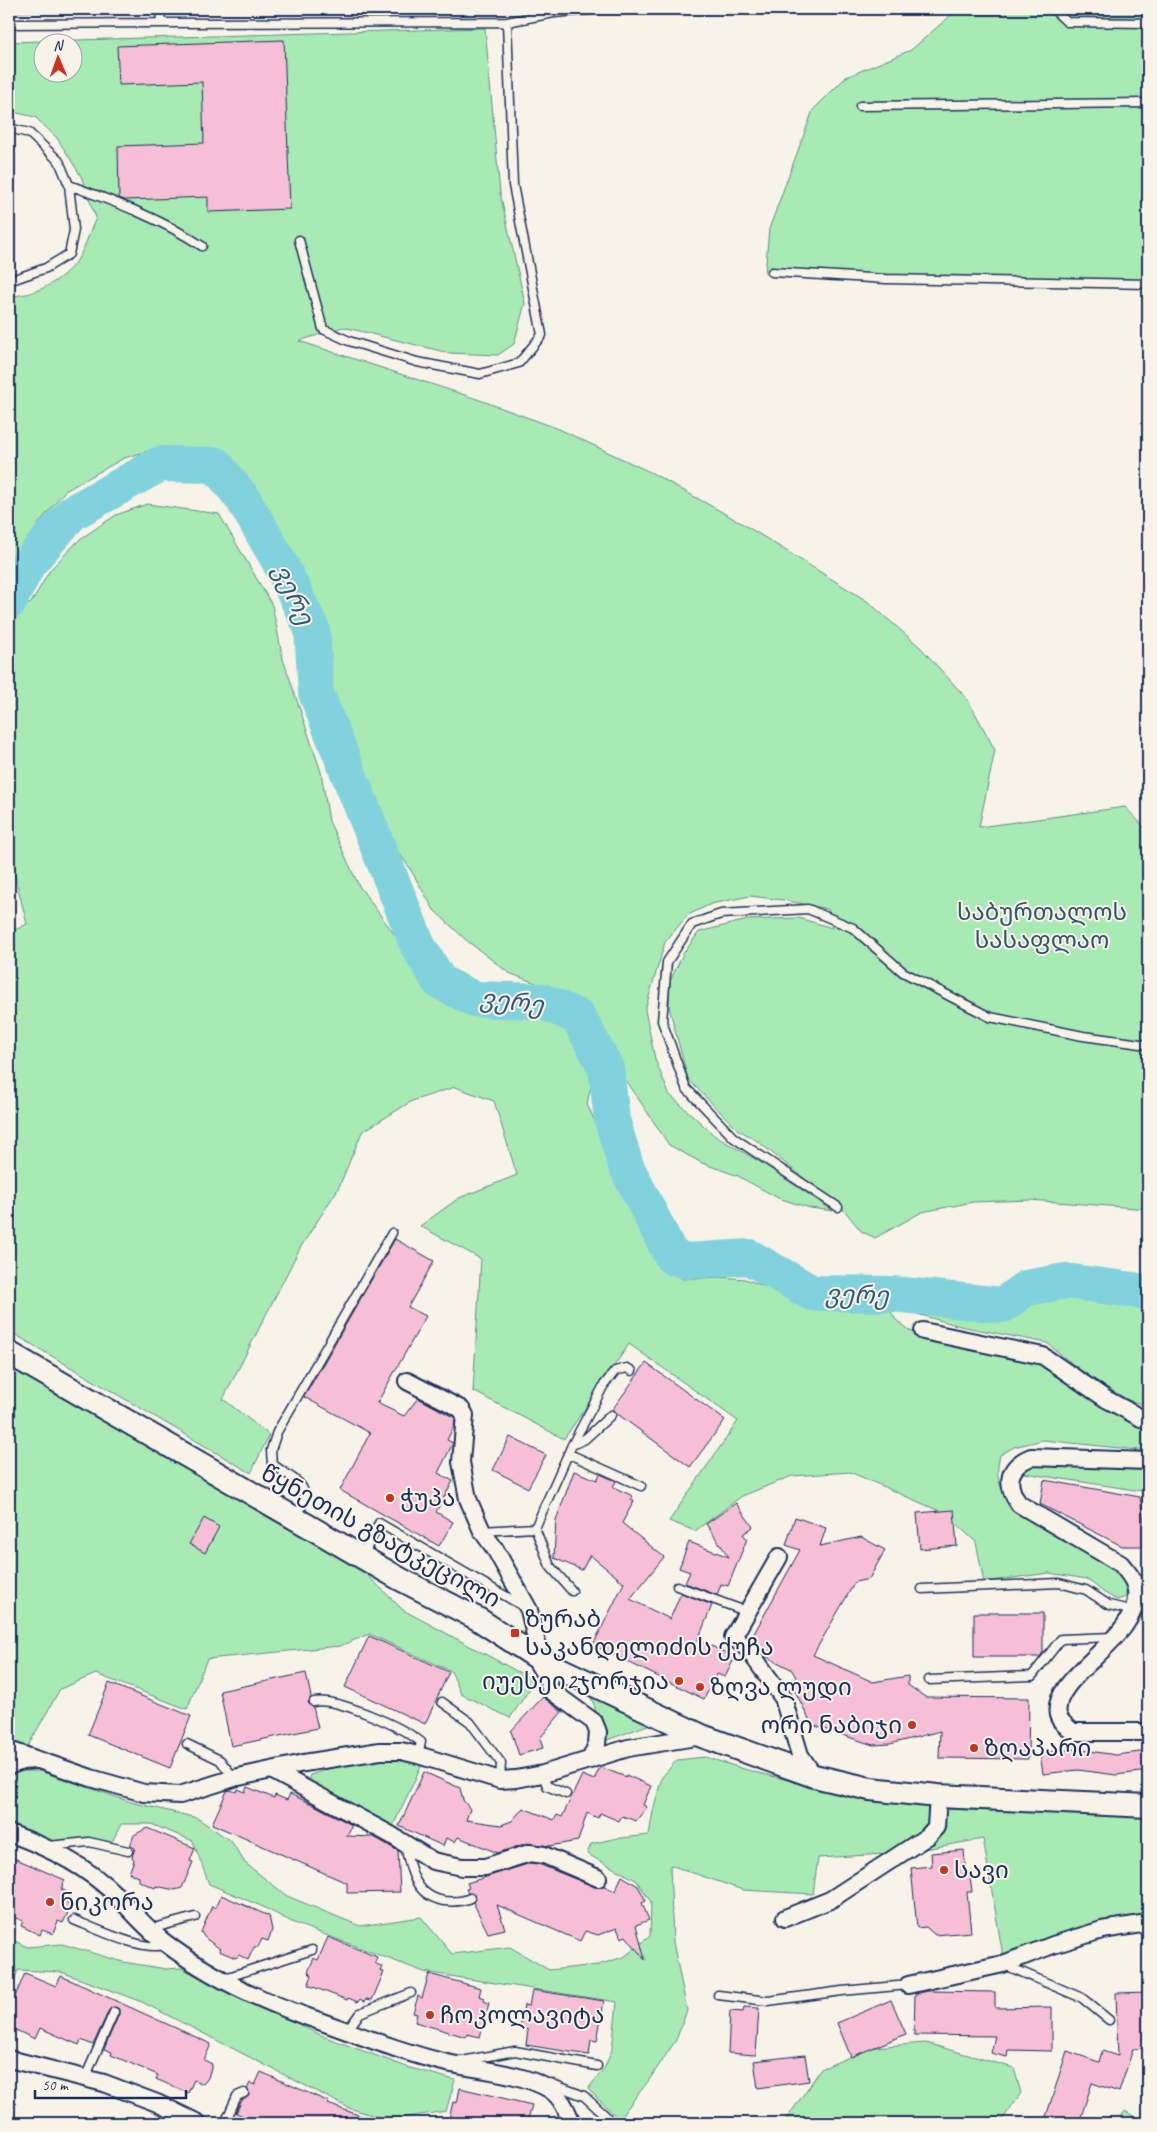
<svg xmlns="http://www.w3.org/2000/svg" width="1157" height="2132" font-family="Caveat,'Noto Sans Georgian',sans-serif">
<rect width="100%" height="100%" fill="#f7f3e8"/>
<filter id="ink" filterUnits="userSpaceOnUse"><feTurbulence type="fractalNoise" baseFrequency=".02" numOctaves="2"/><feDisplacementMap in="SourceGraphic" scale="10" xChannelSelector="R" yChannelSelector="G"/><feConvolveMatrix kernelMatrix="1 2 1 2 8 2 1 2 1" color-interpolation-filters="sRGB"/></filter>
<g filter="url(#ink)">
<!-- green -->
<path fill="#a8eab4" stroke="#628c89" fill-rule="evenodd" d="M9 9H128L9 12Z
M958 9H1148V288L893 282 765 274 769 229 813 110 846 77 911 50Z
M485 28 500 193 525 303 514 344 498 355 449 353 343 327 299 341 477 399 559 429 652 473 738 521 867 601 920 647 968 700 995 750 979 827 1125 807 1148 831V1209L1030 1200 973 1202 922 1212 875 1238 861 1231 845 1211 756 1140 737 1129 688 1079 669 1007 670 981 683 954 699 932 747 920 799 918 832 928 828 909 783 900 750 896 711 904 688 915 665 942 645 1010 655 1059 669 1094 715 1136 762 1163 833 1211 810 1208 778 1198 738 1176 702 1163 669 1145 614 1062 597 1023 562 993 509 973 466 940 434 910 409 867 384 833 360 783 321 657 318 627 284 549 226 460 155 449 124 458 65 491 40 522 9 575V296C34 296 58 283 74 264 83 255 90 230 96 218L81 176 57 138 35 117 9 111V42ZM42 42H72V72H42Z
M147 504 219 514 272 605 283 659 321 772 329 821 359 886 435 990 470 1002 543 1009 573 1030 593 1077 587 1104 659 1262 683 1279 720 1277 745 1279 808 1302 887 1305 896 1320 912 1332 953 1343 1043 1361 1148 1424V1451L1043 1440 1014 1447 1000 1455C995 1477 998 1487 1013 1503L1119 1571 1126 1589V1597L1117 1600 1103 1592 1087 1579 1049 1573 984 1582 976 1542 944 1513 850 1472 792 1476 742 1496 695 1531 669 1521 738 1421 629 1344 564 1439 473 1391 481 1259 420 1226 459 1198 517 1175 494 1101 455 1087 412 1101 362 1132 338 1189 300 1248 223 1399 269 1435 251 1473 9 1331V933L27 924 9 853V614L31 603 50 570 80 539 116 515Z
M1105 1291 1148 1303V1406L1128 1400 1086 1375 1047 1343 960 1326 910 1312 907 1304 1008 1313 1025 1302 1050 1292Z
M9 1359 357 1565 403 1610 535 1681 510 1718 461 1694 451 1671 369 1634 340 1646 207 1659 187 1709 96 1674 60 1689 28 1746 9 1742Z
M1148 1464V1492L1024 1473V1465Z
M583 1687C607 1704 625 1715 653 1723L591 1746C596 1719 602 1710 583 1687Z
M379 1756H426L393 1826 308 1782 310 1775 346 1763Z
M705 1757 754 1772 857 1796 949 1809 1148 1817V1917C1099 1925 1048 1936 1003 1956L983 1839 901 1853 818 1858 813 1894 743 1890 670 1865 673 1942 687 2010 676 2040 649 2080 619 2119 588 2089 605 2067 612 2050 617 2002 424 1972 294 1923 261 1906 209 1884 193 1841 151 1824H121L112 1842 60 1848 20 1832 9 1821V1779L12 1774 23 1771H40L131 1802 197 1818 231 1841 245 1863 287 1896 360 1926 421 1917 452 1954 510 1947 549 1970 598 1965 624 1957 650 1936 651 1902 636 1880 587 1854 591 1844 613 1839 649 1835 653 1811 662 1777 677 1760Z
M9 1938 27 1947 62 1944 123 1962 166 1969 181 1968 325 2037 407 2067 455 2080 446 2111 388 2120 349 2108 142 2002 61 1972 18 1970 9 1992Z
M926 2043 1014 2068 1021 2093 1000 2123H790L785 2121 821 2069 873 2047Z
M1125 2111 1145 2123H1117Z"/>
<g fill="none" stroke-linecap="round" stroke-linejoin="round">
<!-- river -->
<path stroke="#82d2de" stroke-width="36" d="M9 602 28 564 72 513 160 464 216 465 243 499 279 561 312 629 316 693 418 946 440 982 474 999 542 1001 578 1017 606 1068 612 1120 626 1166 672 1257 687 1261 749 1257 812 1293 893 1294 1003 1305 1026 1288 1065 1281 1148 1292"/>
</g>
<!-- building -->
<path fill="#f7bfd5" stroke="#1b2f5e" d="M284 40 290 209 208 212V197L125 200 119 198 118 146 204 143 202 82 119 85 117 46Z
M395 1239 434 1261 408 1307 426 1316 377 1403 404 1416 418 1398 455 1418 454 1426 447 1440 453 1443 438 1473 453 1481 436 1512 453 1522 439 1546 340 1490 370 1433 304 1397Z
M646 1363 725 1420 690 1467 612 1410Z
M510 1437 546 1455 528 1488 493 1470Z
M574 1471 597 1480 600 1474 616 1481 613 1487 633 1496 631 1499 634 1501 622 1523 664 1557 630 1599 670 1619 681 1593 712 1605 698 1640 735 1657 725 1677 717 1674 704 1699 593 1645 624 1583 590 1555 582 1570 554 1558 556 1520Z
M1044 1480 1140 1497 1148 1546H1122L1040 1504Z
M736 1503 753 1527 743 1534 747 1539 728 1586 721 1584 717 1595 685 1583 690 1572 679 1568 689 1542 729 1557 706 1524Z
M954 1510 957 1546 920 1549 917 1513Z
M795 1517 826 1528 820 1546 861 1537 885 1550 869 1579 855 1582 813 1655 873 1682 908 1676V1685L925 1697 1029 1698 1028 1759 939 1758 940 1731 890 1744 873 1745 812 1725 794 1689 796 1677 791 1669 765 1656 751 1639 800 1550 786 1545Z
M204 1518 219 1527 205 1553 189 1544Z
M974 1613H1043V1652L1040 1657H974Z
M369 1636 449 1672 425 1724 345 1687Z
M306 1673 311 1697 308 1703 313 1707 318 1728 231 1746 220 1691Z
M109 1683 191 1716 170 1768 88 1735Z
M543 1697 562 1712 540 1738 543 1748 519 1755 511 1731Z
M1076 1749 1116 1755 1148 1751V1771L1116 1775 1078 1770 1043 1774 1040 1753Z
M600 1767 626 1777V1775L651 1786 643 1805 647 1807 636 1821 622 1816 619 1821 600 1813 598 1818 587 1813 578 1841 549 1846 527 1843 498 1853 458 1837 455 1842 446 1838 443 1846 399 1826 424 1772 460 1788 463 1800 470 1809 466 1820 501 1825 512 1821 523 1808 554 1820 557 1815 562 1817 582 1775 594 1780Z
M247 1787 274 1798 275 1795 287 1800 290 1794 312 1804 352 1825 347 1836 374 1837 398 1851 400 1892 347 1893V1883L212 1824 227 1791 230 1790 237 1792 238 1789 245 1792Z
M147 1828 195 1848 190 1861 193 1862 182 1888 175 1890 156 1886 155 1888 139 1881V1877L129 1873 134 1860 132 1857 135 1848 130 1846 134 1835Z
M964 1850 966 1876H970L972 1892H967L971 1932 935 1935 926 1927 917 1928 911 1868 932 1866 931 1853Z
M9 1856 65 1880 61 1889 71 1894 67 1904 71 1906 63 1923 58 1921 53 1934 42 1930 40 1935 21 1926 23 1921 9 1915Z
M531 1863 541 1865 595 1887 604 1886 615 1891 622 1876 638 1886 646 1901 642 1903 649 1920 636 1925 645 1960 626 1936 621 1938 617 1928 598 1935 585 1931 580 1941 497 1905 505 1929 488 1933 473 1902 475 1895 468 1893 466 1889 469 1888 467 1883Z
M221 1895 269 1916 272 1930 268 1941 262 1939 258 1947H254L248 1960 239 1955 236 1958 219 1951 220 1949 205 1938 201 1932 212 1906 215 1908Z
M328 1937 377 1957 375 1963 382 1967 380 1971 384 1972 372 2000 366 1999 365 2002 360 1999 358 2002 348 1998 347 2000 308 1985 312 1976 308 1972 314 1958 318 1960Z
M25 1973 56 1986 61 1976 211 2044 204 2060 212 2064 208 2078 203 2084 194 2080 188 2093 156 2079 158 2075 111 2055 112 2052 104 2049 119 2014V2009L116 2007 109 2010 93 2045 81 2040 79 2045 40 2028 35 2039 9 2027V2011Z
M429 1974 481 1988 479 1996 485 1998 484 2001 489 2003 480 2037 467 2034 466 2037 415 2022 417 2014 413 2013 418 1996 422 1998Z
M532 1990 604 2001 597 2041 591 2040 589 2055 526 2045 528 2030 520 2028 524 2005 529 2006Z
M928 1991 995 1992V2008L1052 2007V2051L1008 2050 1007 2057 991 2053 995 2036 914 2035 915 1994Z
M1148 1992V2048L1133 2049 1119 2092 1092 2083 1079 2123H1044L1067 2051 1099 2062 1102 2051 1118 2056 1116 1993Z
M891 2000 906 2034 851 2057 837 2023Z
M744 2007 759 2008 756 2055 728 2053 730 2011 743 2012Z
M805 2055 809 2081 758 2088 754 2061Z
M261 2072 329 2102 328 2104 375 2121V2123H258L236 2113 242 2100 249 2096 247 2089 250 2083 255 2085Z
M460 2088 532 2105 527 2123H448L453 2102 457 2103Z"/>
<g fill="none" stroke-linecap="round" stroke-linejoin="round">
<!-- service casing -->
<g stroke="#1b2f5e" stroke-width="11">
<path id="service" d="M160 9 161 23 507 22 513 185 542 335 519 363 480 374 417 362 349 341 323 329 299 240
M1053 9 1067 22 1148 23
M507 22 554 13 602 9H681
M9 24 161 23
M860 106 1148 103
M9 128 29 133 59 161 69 185C115 202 162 219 202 246
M772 272 886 279 1148 284
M9 281 46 268 69 254 74 230 69 185
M838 1207 734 1138 686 1088 662 1021 667 962 692 924 721 914 808 909 853 928 903 972 990 1017 1083 1036 1148 1045
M572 1445 585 1439 611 1415
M569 1454 641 1486
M296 1517C316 1486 297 1482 272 1464L271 1450 277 1432 392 1233
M482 1531 535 1528
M363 1556 379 1523 521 1605
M677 1586 748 1612
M922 1589 1059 1583 1086 1590 1109 1605 1134 1611
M572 1591 550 1566 535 1528 572 1445 604 1385 615 1371 627 1368 632 1371
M929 1680 1032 1676 1061 1639 1112 1637
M314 1702C336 1697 402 1727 421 1742L418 1755
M442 1702 470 1722 501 1763 500 1780
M187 1744 220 1760 234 1778
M543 1774 547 1786 566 1794
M405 1845C410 1870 415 1896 444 1901 454 1902 462 1902 470 1898
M48 1846 89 1842 128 1851
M74 1920C92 1927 148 1954 164 1944
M150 1929 195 1917
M1005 1965 1082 1998 1109 2020
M225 1978 312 1950
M718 1995 768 2001 842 1991 908 1985
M347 2031 360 2013 411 1993
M462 2061 515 2051 597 2066
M85 2078 114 2012
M550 2083 584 2096 607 2117
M225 2123 237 2096 244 2093
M561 2123 565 2111"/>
</g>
<!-- minor casing -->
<g stroke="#1b2f5e" stroke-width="20">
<path id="minor" d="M923 1331 1043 1356 1106 1399 1141 1418 1148 1420
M407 1381 461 1409 465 1415 461 1462 468 1499 482 1531 495 1549 529 1610 541 1660
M1148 1461 1031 1457C1007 1467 1005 1484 1019 1504L1121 1564C1127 1572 1135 1579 1136 1590 1142 1639 1050 1675 1058 1715 1060 1722 1067 1727 1073 1732H1148
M779 1557 733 1637 748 1649 783 1698 800 1755 814 1776
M534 1657 548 1680 550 1690 594 1722 598 1732 597 1744 590 1760
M9 1750 91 1778 144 1793 180 1795 234 1778 304 1763 380 1751H401L418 1755 500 1780 516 1779 543 1774 628 1748 702 1736
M9 1766 22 1761 35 1760
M273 1771 391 1835 433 1861 462 1867H485L530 1853 544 1855 598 1878
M9 1833C48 1847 85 1865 116 1895 132 1911 146 1928 164 1942 207 1975 257 1999 308 2017 354 2033 400 2052 447 2063 479 2070 522 2073 549 2089 562 2097 567 2111 572 2123
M785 1918 830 1900 928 1836 936 1827 938 1796
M908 1985 1003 1964 1053 1945 1102 1930 1148 1923
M9 2059 104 2083 157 2103 198 2123"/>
</g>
<!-- secondary casing -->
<g stroke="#1b2f5e" stroke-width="26">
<path id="secondary" d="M9 1353 400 1579 478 1619 541 1660 702 1736 814 1776 870 1789 938 1796 1148 1806"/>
</g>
<!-- service -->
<use href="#service" stroke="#f7f3e8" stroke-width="8"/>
<!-- minor -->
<use href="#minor" stroke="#f7f3e8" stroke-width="16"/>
<!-- secondary -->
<use href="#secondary" stroke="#f7f3e8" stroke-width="22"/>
</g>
</g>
<!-- markers -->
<g fill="#c8321e" stroke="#f7f3e8" stroke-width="2">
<circle cx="390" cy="1498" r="5"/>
<rect x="510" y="1628" width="10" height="10" rx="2.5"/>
<circle cx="679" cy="1681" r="5"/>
<circle cx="700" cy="1687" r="5"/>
<circle cx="912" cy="1725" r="5"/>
<circle cx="974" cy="1748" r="5"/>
<circle cx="944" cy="1870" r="5"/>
<circle cx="50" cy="1902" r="5"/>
<circle cx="430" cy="2015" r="5"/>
</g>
<g text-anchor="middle" stroke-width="4" stroke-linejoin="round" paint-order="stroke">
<!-- park labels -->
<g font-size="24" fill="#37546f" stroke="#f7f3e8">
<text x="1042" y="920">საბურთალოს<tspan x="1042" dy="28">სასაფლაო</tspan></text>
</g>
<!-- poi labels -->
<g font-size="24" fill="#1b2f5e" stroke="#f7f3e8" text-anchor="start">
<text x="400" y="1506">ჭუპა</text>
<text x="525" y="1627">ზურაბ<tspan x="525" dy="28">საკანდელიძის ქუჩა</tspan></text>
<text x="669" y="1689" text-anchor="end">იუესეი2ჯორჯია</text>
<text x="710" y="1695">ზღვა ლუდი</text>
<text x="902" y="1733" text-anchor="end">ორი ნაბიჯი</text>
<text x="984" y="1756">ზღაპარი</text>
<text x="954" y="1878">სავი</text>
<text x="60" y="1910">ნიკორა</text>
<text x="440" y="2023">ჩოკოლავიტა</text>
</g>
<!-- street labels -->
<g font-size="24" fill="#1b2f5e" stroke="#f7f3e8">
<text transform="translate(381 1536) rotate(29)" y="8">წყნეთის გზატკეცილი</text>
</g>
<!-- water labels -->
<g font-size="25" font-style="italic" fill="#35587e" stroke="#f7f3e8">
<text transform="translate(294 594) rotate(65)" y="9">ვერე</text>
<text transform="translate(512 1001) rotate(7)" y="9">ვერე</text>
<text transform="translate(857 1294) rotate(2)" y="9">ვერე</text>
</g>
</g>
<!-- margin -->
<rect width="1157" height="2132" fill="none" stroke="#f7f3e8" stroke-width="30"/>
<rect x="15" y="15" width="1127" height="2102" fill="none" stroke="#1b2f5e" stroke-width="2" filter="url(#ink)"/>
<!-- north arrow -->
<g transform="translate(58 58) rotate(358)"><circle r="24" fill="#f7f3e8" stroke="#9fa5b1"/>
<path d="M0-4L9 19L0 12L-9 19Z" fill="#c8321e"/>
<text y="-8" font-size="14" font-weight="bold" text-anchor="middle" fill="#1b2f5e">N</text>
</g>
<!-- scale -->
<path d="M35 2090v8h151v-8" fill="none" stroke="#1b2f5e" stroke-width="2.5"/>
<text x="42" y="2090" font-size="15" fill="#1b2f5e" stroke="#f7f3e8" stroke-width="4" paint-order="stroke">50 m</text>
</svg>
